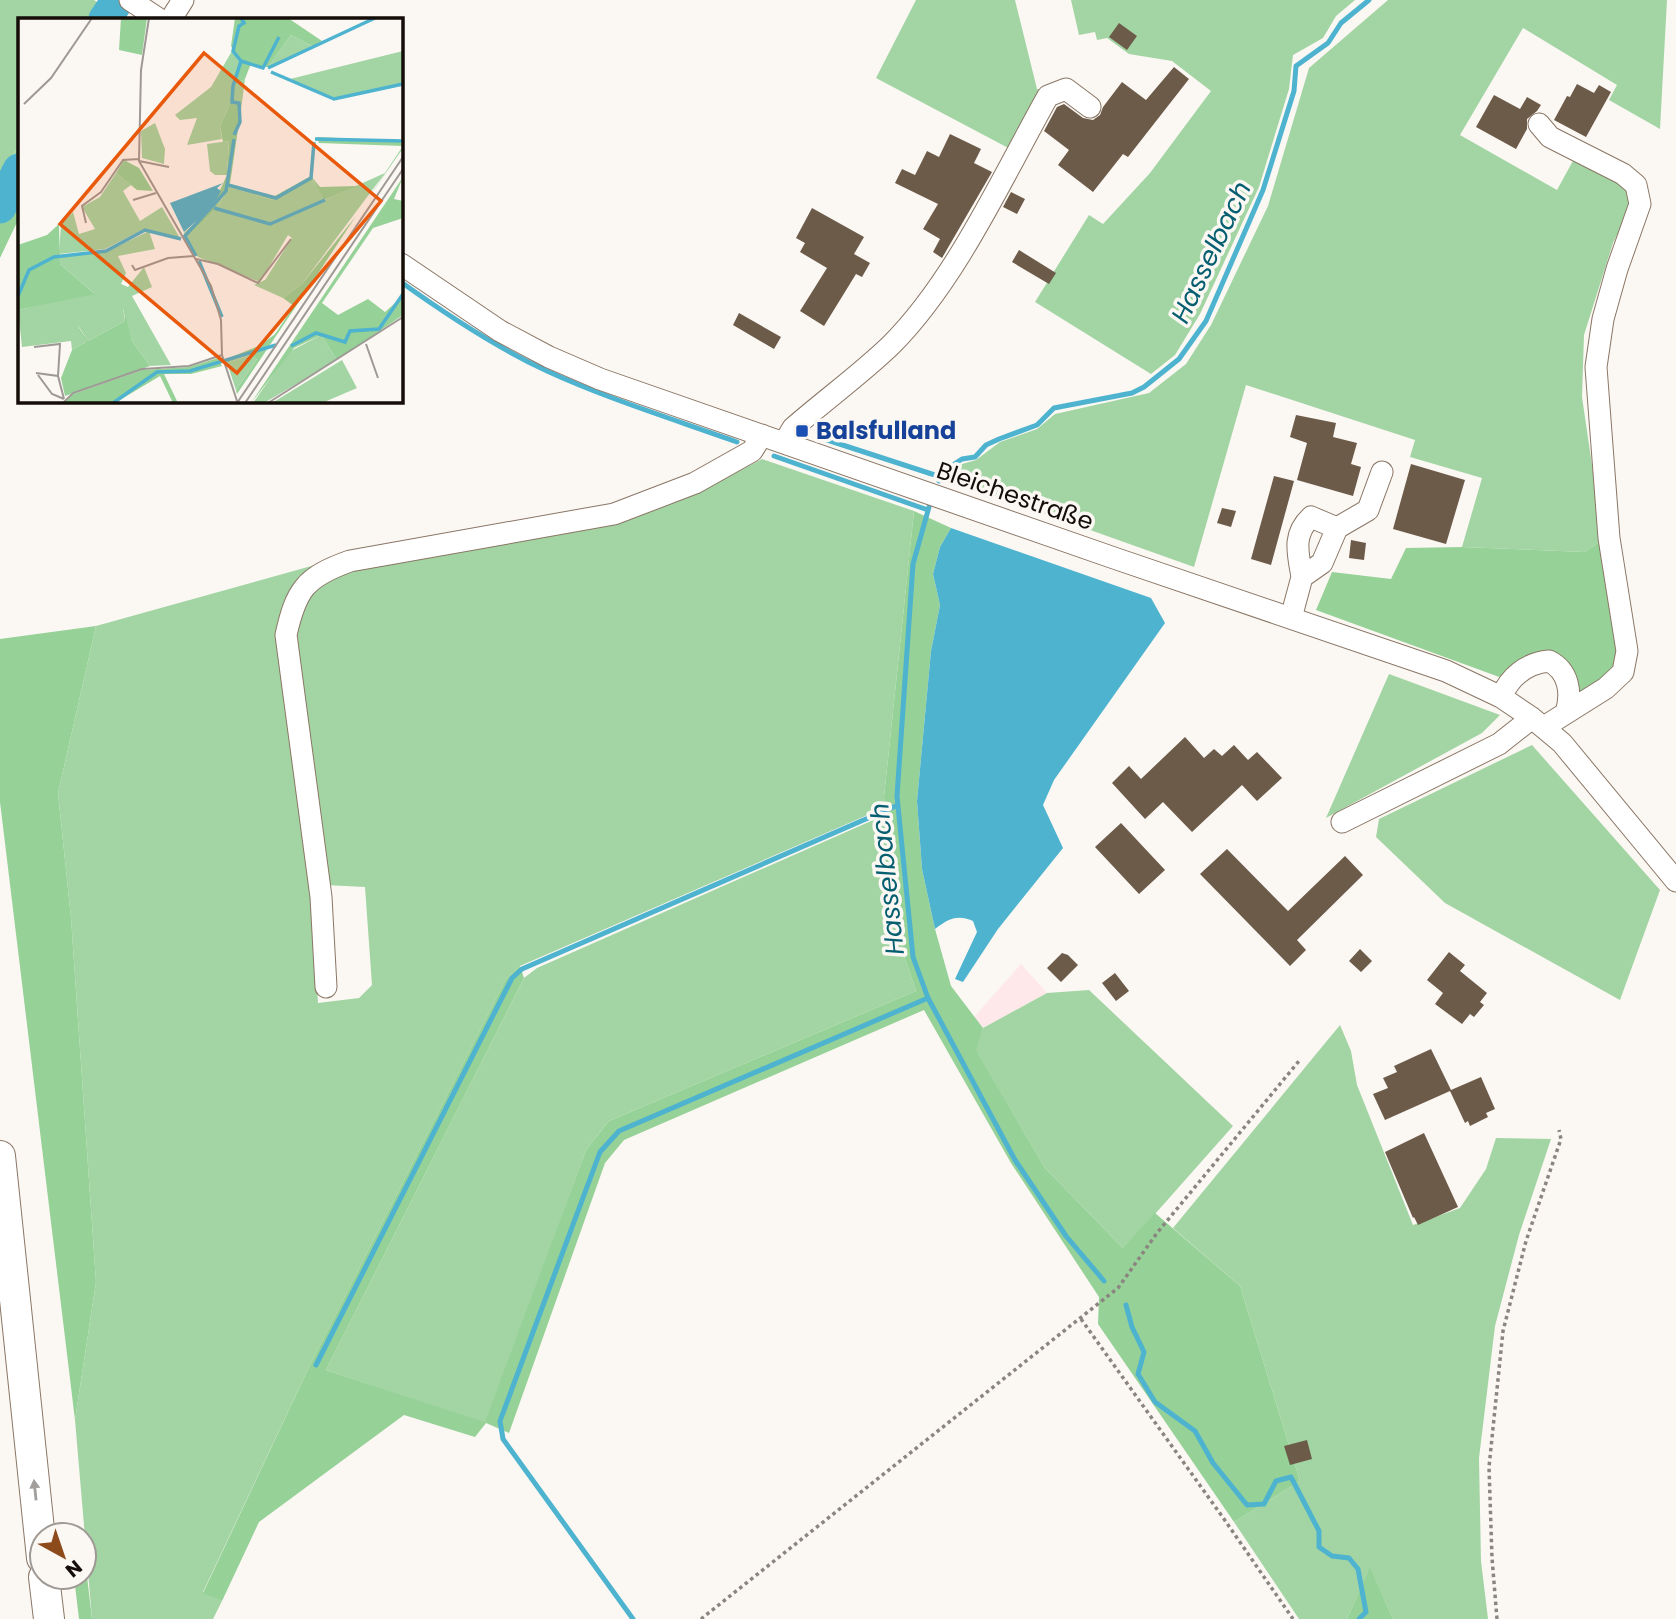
<svg xmlns="http://www.w3.org/2000/svg" width="1676" height="1619" font-family="Poppins,sans-serif">
<rect width="100%" height="100%" fill="#fbf7f3"/>
<!-- commercial -->
<path fill="#fee8ea" d="M1021 964 1047 993 983 1028 974 1017Z"/>
<!-- green -->
<path fill="#a3d5a4" d="M0 0H94L105 7 97 19H19V146L2 173H0Z
M916 0H1015L1037 89 1046 91 1014 151 876 78Z
M1071 0H1355L1336 16 1323 38 1293 55 1289 89 1259 187 1200 314 1175 355 1151 374 1035 302 1089 215 1103 224 1150 173 1211 91 1172 61 1129 54 1107 38 1097 40 1095 32 1079 35Z
M1388 0H1667L1660 129 1609 100 1617 85 1523 28 1460 135 1557 190 1574 159 1620 179 1635 199 1613 243 1584 335 1582 397 1603 540 1584 552 1462 547 1482 478 1410 457 1415 440 1246 385 1194 567 947 479 962 464 976 460 1000 442 1037 429 1055 414 1149 393 1186 364 1211 325 1268 206 1309 68Z
M762 459 914 511 884 797 886 807 520 966 506 979 310 1365 203 1592 222 1601 213 1619H92L75 1420 96 1282 71 918 58 793 96 626 315 565C286 596 285 598 279 640L311 894 318 1003 359 998 372 985 365 887 325 885 293 636C295 627 296 617 299 608 307 588 334 576 352 568L618 520 703 490Z
M1389 674 1500 715 1482 733 1326 818Z
M1532 745 1660 890 1620 1000 1445 903 1376 837 1379 819Z
M887 814 904 956 916 991 609 1121 586 1150 486 1423 326 1370 524 978 537 968Z
M1089 990 1233 1126 1124 1249 1045 1168 975 1049 983 1028 1047 993Z
M1340 1025 1351 1051 1357 1085 1413 1225 1460 1208 1486 1169 1496 1138 1551 1139 1519 1235 1495 1326 1479 1458 1481 1561 1488 1619H1393L1370 1568 1347 1619H1299L1234 1522 1300 1481 1240 1286 1173 1228Z"/>
<!-- forest -->
<path fill="#96d197" d="M19 146V218L0 258V173H3Z
M914 511 951 528 940 547 933 574 940 605 931 651 917 801 922 869 935 929 951 986 983 1028 976 1050 1045 1168 1123 1248 1155 1213 1240 1286 1300 1481 1234 1522 1098 1324 1099 1297 1011 1163 924 1010 624 1140 605 1163 509 1433 486 1423 475 1437 404 1415 259 1522 222 1601 203 1593 310 1365 506 979 520 966 524 978 326 1370 485 1422 586 1150 609 1121 916 991 904 956 884 797Z
M1603 540 1622 650 1617 669 1576 702 1567 666 1502 678 1316 610 1332 572 1391 579 1406 548 1462 547 1584 552Z
M96 626 58 793 71 918 96 1282 75 1420 0 802V639Z
M85 1559 92 1619H79L74 1577H84Z
M1370 1567 1393 1619H1347Z"/>
<!-- water -->
<path fill="#4eb3cf" d="M951 528 1151 598 1165 623 1054 780 1043 805 1063 848 998 929 963 982 955 979 977 932 973 921C957 914 948 919 935 929L922 869 917 801 931 651 940 605 933 574 940 547Z"/>
<g fill="none" stroke-linecap="round" stroke-linejoin="round">
<!-- stream -->
<path stroke="#4eb3cf" stroke-width="5" d="M401 282C447 315 495 347 547 371 608 399 673 419 737 442
M818 437 941 477
M774 456 928 510
M939 481 945 470 962 459 975 457 986 445 999 439 1037 425 1054 408 1132 393 1144 387 1179 359 1206 321 1263 190 1294 91 1296 66 1328 43 1341 23 1369 0
M929 507 913 564 897 796 913 957 928 998 1015 1160 1066 1236 1104 1281
M1126 1305 1132 1327 1144 1352 1138 1374 1155 1402 1195 1431 1213 1463 1247 1505 1264 1504 1276 1481 1291 1477 1319 1531V1547L1332 1556 1349 1558 1358 1569 1366 1612 1359 1619
M316 1365 512 978 522 969 898 805
M633 1619 503 1439 500 1421 600 1152 619 1131 928 998"/>
<!-- river -->
<path stroke="#4eb3cf" stroke-width="33" d="M105 19 118 0
M0 207 19 170"/>
</g>
<!-- building -->
<path fill="#6d5b4a" d="M1119 23 1137 36 1127 50 1109 37Z
M1174 67 1189 79 1128 157 1123 154 1093 192 1058 165 1069 150 1044 131 1057 107 1064 104 1083 118 1093 120 1100 115 1103 107 1122 82 1146 100Z
M1577 84 1594 93 1599 85 1611 92 1586 137 1554 120 1567 96 1570 97Z
M1494 95 1520 109 1527 97 1541 105 1537 111 1527 119V129L1516 149 1476 127Z
M950 134 981 149 974 163 992 172 942 258 933 252 940 239 923 229 938 204 895 183 902 169 915 175 927 151 939 157Z
M1011 192 1025 199 1017 214 1003 207Z
M812 208 864 237 854 254 870 263 862 277 856 274 824 326 800 311 827 268 800 252 805 243 796 238Z
M1019 250 1056 273 1049 284 1012 262Z
M739 313 781 337 774 349 733 325Z
M1296 415 1336 423 1333 437 1357 443 1351 464 1361 467 1353 496 1297 480 1307 443 1290 437Z
M1411 464 1465 480 1446 544 1393 529Z
M1274 476 1294 481 1271 565 1251 559Z
M1222 508 1236 511 1231 527 1217 523Z
M1351 540 1366 543 1364 560 1349 558Z
M1185 737 1204 758 1214 749 1222 756 1234 745 1248 760 1257 752 1282 778 1257 801 1242 785 1192 832 1163 802 1145 819 1112 783 1129 766 1141 779Z
M1121 823 1165 870 1139 894 1095 847Z
M1227 849 1288 911 1345 856 1363 875 1297 940 1306 950 1290 966 1200 874Z
M1360 949 1372 961 1361 972 1349 961Z
M1449 952 1465 965 1460 971 1487 993 1480 1002 1484 1005 1474 1017 1470 1014 1462 1024 1435 1004 1443 993 1427 980Z
M1062 953 1068 955 1078 965 1061 982 1047 968Z
M1115 973 1129 991 1116 1001 1102 983Z
M1431 1049 1451 1090 1481 1077 1495 1109 1486 1113 1488 1117 1470 1126 1468 1121 1465 1123 1450 1091 1385 1120 1373 1094 1388 1088 1383 1078 1397 1072 1394 1066Z
M1424 1133 1458 1207 1418 1225 1414 1217 1413 1218 1385 1152Z
M1307 1440 1312 1459 1290 1465 1284 1446Z"/>
<g fill="none" stroke-linecap="round" stroke-linejoin="round">
<!-- minor casing -->
<g stroke="#8a7665" stroke-width="23">
<path id="minor" d="M130 0 159 19
M171 19 183 0
M1539 124 1550 137 1623 174 1636 185 1640 204 1617 269 1603 319 1596 367 1609 538 1627 651 1623 672 1606 688 1544 727
M401 264 500 331 549 357 600 379 1114 558 1446 671 1501 697 1532 718 1562 743 1676 881
M784 443 793 428C825 400 861 374 891 345 956 280 1003 176 1048 96L1066 89 1090 107
M1302 577C1298 553 1292 535 1311 517L1337 528
M1291 618 1302 577 1322 563 1337 528 1368 510 1382 472
M1501 697C1510 677 1526 663 1549 661 1569 671 1572 693 1566 713
M1342 822 1499 744 1532 718
M326 987 321 897 286 635C296 590 305 577 350 561L614 514 695 483 752 451 762 435"/>
</g>
<!-- highway casing -->
<g stroke="#8a7665" stroke-width="32">
<path id="highway" d="M0 1156 42 1558
M44 1577 49 1619"/>
</g>
<!-- path -->
<path stroke="#8b8580" stroke-width="3.5" stroke-dasharray="3.5 3.5" stroke-linecap="butt" d="M1081 1319 1224 1519 1293 1619
M701 1619 1118 1288 1157 1233 1299 1061
M1497 1619 1492 1558 1489 1467 1503 1331 1526 1241 1561 1139 1559 1130"/>
<!-- minor -->
<use href="#minor" stroke="#fff" stroke-width="21"/>
<!-- highway -->
<use href="#highway" stroke="#fff" stroke-width="30"/>
</g>
<!-- one-way arrows -->
<defs><path id="oneway-solid" d="M-6-.8H1V-3.2L6.5 0L1 3.2V.8H-6Z" transform="scale(1.75)"/></defs>
<use fill="#a19e9c" href="#oneway-solid" transform="translate(35 1490) rotate(-96)"/>
<!-- markers -->
<rect fill="#1a4fb4" stroke="#fbf7f3" stroke-width="2.5" x="795" y="424" width="14" height="14" rx="3.5"/>
<g text-anchor="middle" stroke-width="7" stroke-linejoin="round" paint-order="stroke">
<!-- transit labels -->
<g font-size="24" font-weight="bold" fill="#164399" stroke="#fbf7f3" text-anchor="start">
<text x="816" y="439">Balsfulland</text>
</g>
<!-- street labels -->
<g font-size="24" fill="#150d07" stroke="#fbf7f3">
<text transform="translate(1015 496) rotate(19)" y="8">Bleichestraße</text>
</g>
<!-- water labels -->
<g font-size="26" font-style="italic" fill="#065e71" stroke="#fbf7f3">
<text transform="translate(1211 252) rotate(-65)" y="9">Hasselbach</text>
<text transform="translate(887 879) rotate(-96)" y="9">Hasselbach</text>
</g>
</g>
<!-- overview -->
<g transform="translate(18 18)">
<rect width="385" height="385" fill="#fbf7f3"/>
<path d="M273 17 294 28 250 49ZM214 33 222 44 215 67 227 61 224 84 213 83 202 109 204 121 169 127 179 100 162 102 157 97 193 69ZM385 33V65L317 81 272 61ZM137 105 147 131 146 146 124 140 123 113ZM211 123 209 157H197L192 153 189 126ZM98 155 113 167 105 173 122 203 144 189 162 220 126 211 87 231 41 236 43 207 55 194 61 216 77 211 64 189 82 179ZM367 155 284 266 265 280 236 267 247 262 274 220 270 217 242 264 180 239 168 220 198 191 211 169 255 182 294 161 307 181 251 205 223 198 253 206ZM131 213 137 231 100 238 108 255 103 266 110 269 126 249 134 269 114 278 153 347 132 348 114 323 105 290 107 303 70 323 59 306 68 324 54 332 53 323 4 329 0 292 76 275 42 246V239L88 234ZM303 317 319 342 246 385H235L271 334ZM235 336 239 341 218 372 209 345ZM324 342 339 370 304 385H254Z" fill="#a3d5a4"/>
<path d="M103 0H129L124 37 101 32ZM217 0H270L304 23 294 28 273 17 250 49 232 48 227 61 214 68 222 44 213 28ZM213 83 224 84 212 166 255 179 293 158 302 169 339 168 250 206 306 181 295 162 255 182 211 169 197 192 168 220 166 215 194 189 209 157 211 123 205 124 202 109ZM299 119 385 123V130L349 182 385 128 301 125ZM106 142 121 150 135 173 119 172 98 155ZM385 159 376 181 385 183V200L355 210 304 285 320 297 350 281 367 294 385 278V297L319 342 303 317 276 330 233 385ZM338 198 299 257 219 376 218 372 239 341 234 336 209 345 208 341 243 327 257 316 276 288 265 280 284 266ZM41 206 42 246 77 276 0 292V227L29 217ZM106 290 114 323 132 348 47 378 43 360 54 332 68 324 56 303 70 323 107 303ZM200 340 204 348 173 356H146L159 383 155 385 142 358 97 385H46L55 376 124 352 171 349Z" fill="#96d197"/>
<path d="M205 165 199 170 203 173 194 189 166 214 152 185Z" fill="#4eb3cf"/>
<path fill="none" stroke="#4eb3cf" stroke-width="3.5" d="M223 43 245 50 261 19M250 50 357 0M253 54 316 81 385 66M216 117 222 104 221 85 214 84 215 68 223 43 215 33 221 8 226 5 223 0M297 121 385 123M210 167 258 180 293 160 296 124M196 190 252 206 307 182M167 218 178 238M166 219 208 173 216 121M181 243 204 299M0 278 11 252 36 239 88 233 127 212 163 221M273 328 298 315 327 324 332 313 361 311 385 276M95 385 139 354 172 353 258 327"/>
<path fill="none" stroke="#9f9995" stroke-width="2" d="M131 0 123 52 121 143 193 268 203 302 204 337 219 383M6 86 33 60 74 0M121 143 151 149M115 182 138 175M68 205 64 188 83 174 105 142 121 141M178 241 200 246 240 265 273 221M114 247 117 252 150 240 176 238M348 326 360 360M16 329 42 326 40 358M18 355 40 358 46 381M20 357 34 376 46 381M45 385 55 375 124 351 171 348 204 337M219 385 385 139M227 385 385 151M250 385 385 299"/>
<path fill="#e8590c" fill-opacity="0.15" stroke="#e8590c" stroke-width="3.5" d="M186 35 363 183 219 355 42 206Z"/>
<rect width="385" height="385" fill="none" stroke="#150d07" stroke-width="3.5"/>
</g>
<!-- north arrow -->
<g transform="translate(63 1556) rotate(140)"><circle r="33" fill="#fbf7f3" stroke="#9f9995" stroke-width="2"/>
<path d="M0-5L12 26L0 18L-12 26Z" fill="#8d4a1b"/>
<text y="-10" font-size="19" font-weight="bold" text-anchor="middle" fill="#150d07">N</text>
</g>
</svg>
